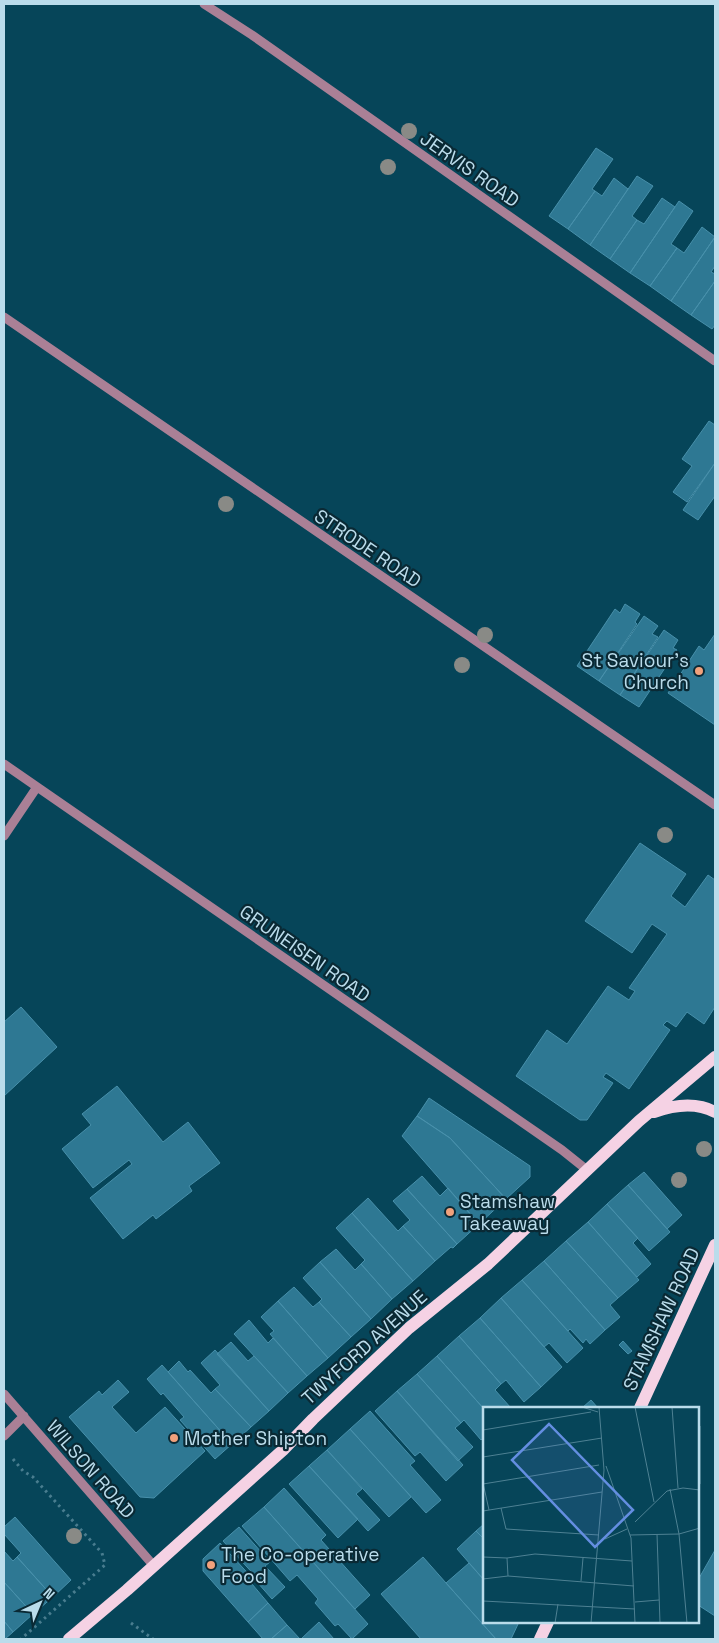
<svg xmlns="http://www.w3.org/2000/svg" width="719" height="1643" font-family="'Space Grotesk',sans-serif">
<rect width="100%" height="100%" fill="#064559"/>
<!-- building -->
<path fill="#2e7893" stroke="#4890ab" d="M596 148 613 159 592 189 595 191 568 229 549 216Z
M637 176 653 186 632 216 637 220 610 259 590 245Z
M614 178 628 189 590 245 568 229 595 191 602 196Z
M662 198 675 207 630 273 610 259 637 220 644 224Z
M679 201 693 211 671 244 677 248 650 286 630 273Z
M702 227 715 237 671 301 650 286 677 248 684 253Z
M715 237V266L711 272 715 274V281L691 315 671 301Z
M715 281V325L712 329 691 315Z
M709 421 715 425V463L687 502 673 492 692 466 682 459Z
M715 463V496L698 520 683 510Z
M625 604 640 614 635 622 637 624 599 681 577 666 615 609 620 613Z
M644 616 658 626 652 634 658 637 620 695 599 681Z
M664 630 678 640 673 648 677 650 639 707 620 695Z
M715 634V725L668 693 699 646 704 650Z
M640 843 686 874 671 896 685 907 708 875 715 880V1007L704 1024 687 1012 676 1027 667 1021 663 1025 670 1030 629 1089 606 1073 603 1077 613 1083 587 1120H580L516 1076 547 1030 567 1044 608 986 629 1000 635 991 629 988 667 934 652 924 632 953 585 921Z
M21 1007 57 1047 4 1096V1022Z
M117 1086 163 1142 188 1122 220 1163 189 1186 192 1191 156 1219 153 1215 123 1239 90 1198 132 1164 129 1160 93 1188 62 1149 91 1125 82 1114Z
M429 1098 530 1166V1177L506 1199 450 1138 417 1116Z
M417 1116 450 1138 506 1199 479 1224 402 1136Z
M644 1172 682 1215 667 1229 628 1185Z
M422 1176 440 1196 448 1188 479 1224 457 1244 407 1189Z
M628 1185 670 1232 649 1251 607 1204Z
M407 1189 457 1244 453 1248 451 1247 435 1261 403 1226 410 1220 393 1201Z
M368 1198 398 1231 403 1226 435 1261 413 1281 352 1213Z
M607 1204 638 1238 633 1243 651 1264 637 1277 588 1222Z
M352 1213 413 1281 392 1299 361 1264 365 1260 336 1228Z
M588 1222 639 1280 618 1298 566 1241Z
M566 1241 618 1298 610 1305 620 1317 605 1330 544 1261Z
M336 1249 355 1270 361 1264 392 1299 371 1319 320 1262Z
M544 1261 605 1330 590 1344 586 1339 583 1343 570 1329 568 1331 522 1280Z
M320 1262 371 1319 351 1337 319 1302 322 1299 303 1278Z
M522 1280 583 1348 567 1363 549 1343 544 1347 501 1298Z
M294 1287 313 1307 319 1302 351 1337 328 1358 278 1301Z
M501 1298 562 1367 541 1387 480 1318Z
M278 1301 328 1358 307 1376 270 1334 274 1331 261 1317Z
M480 1318 541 1387 524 1402 506 1380 501 1384 459 1336Z
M249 1320 268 1343 273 1338 307 1376 288 1393 234 1334Z
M459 1336 501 1384 495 1390 511 1408 484 1409 437 1356Z
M623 1341 632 1351 628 1354 619 1345Z
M231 1342 248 1361 254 1356 288 1393 269 1411 217 1354Z
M215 1350 269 1411 251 1427 215 1389 220 1385 201 1363Z
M437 1356 484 1409V1437L481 1440 464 1420 461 1423 417 1374Z
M179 1361 188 1372 190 1370 211 1393 215 1389 251 1427 232 1444 168 1372Z
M162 1365 232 1444 215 1459 180 1420 184 1417 163 1393 161 1395 147 1379Z
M417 1374 461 1423 455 1428 473 1447 458 1461 397 1391Z
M118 1380 129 1392 112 1407 136 1433 165 1407 205 1451 154 1498 140 1497 69 1417 99 1391 102 1395Z
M397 1391 463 1465 446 1481 420 1452 415 1456 375 1411Z
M591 1400 598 1408H582Z
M370 1411 415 1461 410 1465 441 1500 426 1513 350 1429Z
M350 1429 411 1497 389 1517 327 1450Z
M327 1450 362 1489 356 1494 380 1520 368 1531 309 1466Z
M309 1466 358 1519 338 1538 289 1484Z
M284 1488 326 1535 321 1540 370 1595 355 1609 264 1507Z
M264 1507 368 1624 352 1639 338 1624 335 1626 315 1603 318 1599 297 1575 290 1581 242 1526Z
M15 1517 71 1580 53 1597 17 1557 21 1553 4 1534V1527Z
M484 1524V1539L476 1531Z
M239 1527 270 1562 265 1566 285 1587 272 1599 257 1582 259 1580 223 1541Z
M476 1531 484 1539V1580L457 1549Z
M220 1543 255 1581 252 1584 268 1603 248 1622 203 1571V1559Z
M715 1550V1616L698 1605V1580Z
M4 1551 13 1561 17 1557 53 1597 33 1614 4 1582Z
M423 1557 446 1583 496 1639H421L381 1594Z
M469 1563 484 1580V1622H519L511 1639H496L446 1583Z
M4 1582 33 1614 13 1632 4 1621Z
M268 1603 287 1625 271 1639H263L248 1622Z
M4 1621 13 1632 5 1639H4Z
M319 1622 334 1639H301Z
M287 1625 300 1639H271Z"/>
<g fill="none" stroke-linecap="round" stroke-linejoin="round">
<!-- path -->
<path stroke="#497d8f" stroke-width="3" stroke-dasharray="2.5 4" stroke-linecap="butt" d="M13 1459 23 1471 33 1477 102 1553 105 1565 21 1639
M131 1623 153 1639"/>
<!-- minor -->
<path stroke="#aa8096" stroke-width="9" d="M204 4 252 35 715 361
M4 317 715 805
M4 764 562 1150 587 1170
M4 836 37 787
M4 1394 154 1566
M4 1436 24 1416"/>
<!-- major -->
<path stroke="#f5d2e4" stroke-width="12" d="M654 1112C674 1105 696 1102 715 1112
M640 1408 715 1245
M69 1639 127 1590 283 1450 313 1419 409 1328 488 1264 639 1121 715 1057
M540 1639 548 1622"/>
</g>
<!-- trees -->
<g fill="#898a86">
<circle cx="409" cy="131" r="8"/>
<circle cx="388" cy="167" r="8"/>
<circle cx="226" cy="504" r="8"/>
<circle cx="485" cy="635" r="8"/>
<circle cx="462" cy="665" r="8"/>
<circle cx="665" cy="835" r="8"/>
<circle cx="704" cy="1149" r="8"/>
<circle cx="679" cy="1180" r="8"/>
<circle cx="74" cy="1536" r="8"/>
</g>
<!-- markers -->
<g fill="#f1a17c" stroke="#0a2934" stroke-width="2">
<circle cx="699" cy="671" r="5"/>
<circle cx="450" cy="1212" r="5"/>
<circle cx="174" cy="1438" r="5"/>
<circle cx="211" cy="1565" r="5"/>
</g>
<g text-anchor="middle" stroke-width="4.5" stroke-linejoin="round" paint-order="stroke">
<!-- street labels -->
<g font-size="19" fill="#badceb" stroke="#0a2934">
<text transform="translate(470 169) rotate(35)" y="7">JERVIS ROAD</text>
<text transform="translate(368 548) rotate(34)" y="7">STRODE ROAD</text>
<text transform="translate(305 953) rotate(35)" y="7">GRUNEISEN ROAD</text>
<text transform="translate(661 1319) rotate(-65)" y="7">STAMSHAW ROAD</text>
<text transform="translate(364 1347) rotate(-42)" y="7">TWYFORD AVENUE</text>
<text transform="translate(91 1469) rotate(49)" y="7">WILSON ROAD</text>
</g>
<!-- poi labels -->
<g font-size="19" fill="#badceb" stroke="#0a2934" text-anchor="start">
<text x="689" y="667" text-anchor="end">St Saviour's<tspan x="689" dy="22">Church</tspan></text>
<text x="460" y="1208">Stamshaw<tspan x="460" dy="22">Takeaway</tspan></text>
<text x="184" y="1445">Mother Shipton</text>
<text x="221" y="1561">The Co-operative<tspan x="221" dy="22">Food</tspan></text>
</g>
</g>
<!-- overview -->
<g transform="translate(483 1407)">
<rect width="216" height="216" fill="#064559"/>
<path fill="none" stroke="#4e8193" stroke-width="1" d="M99 0 115 5M152 0 171 95M189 0 195 81M217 19V77M0 23 108 5M0 50 119 31M123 59 148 131 152 216M0 76 6 103M0 77 116 58M187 82 196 127 204 216M18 101 23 122 116 128M0 104 119 85M152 115 184 84 200 81 217 83M174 127 177 216M147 128 196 127 217 121M122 132 144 122M0 150 24 151 52 147 149 154M24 151 25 169M0 172 25 169 151 179M98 174 100 151M0 194 152 202M152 195 176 193M72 216 75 197M108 216 121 63 116 0"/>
<path fill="#648ee1" fill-opacity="0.15" stroke="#648ee1" stroke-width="2.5" d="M66 17 150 103 112 140 29 53Z"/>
<rect width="216" height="216" fill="none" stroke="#badceb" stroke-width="2.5"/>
</g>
<!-- border -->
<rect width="719" height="1643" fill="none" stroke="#badceb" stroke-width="10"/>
<!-- north arrow -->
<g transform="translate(40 1603) rotate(44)" stroke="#0a2934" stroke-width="4" paint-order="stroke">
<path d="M0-4L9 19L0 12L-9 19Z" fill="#badceb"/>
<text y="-8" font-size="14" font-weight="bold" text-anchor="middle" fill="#badceb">N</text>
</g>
</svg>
